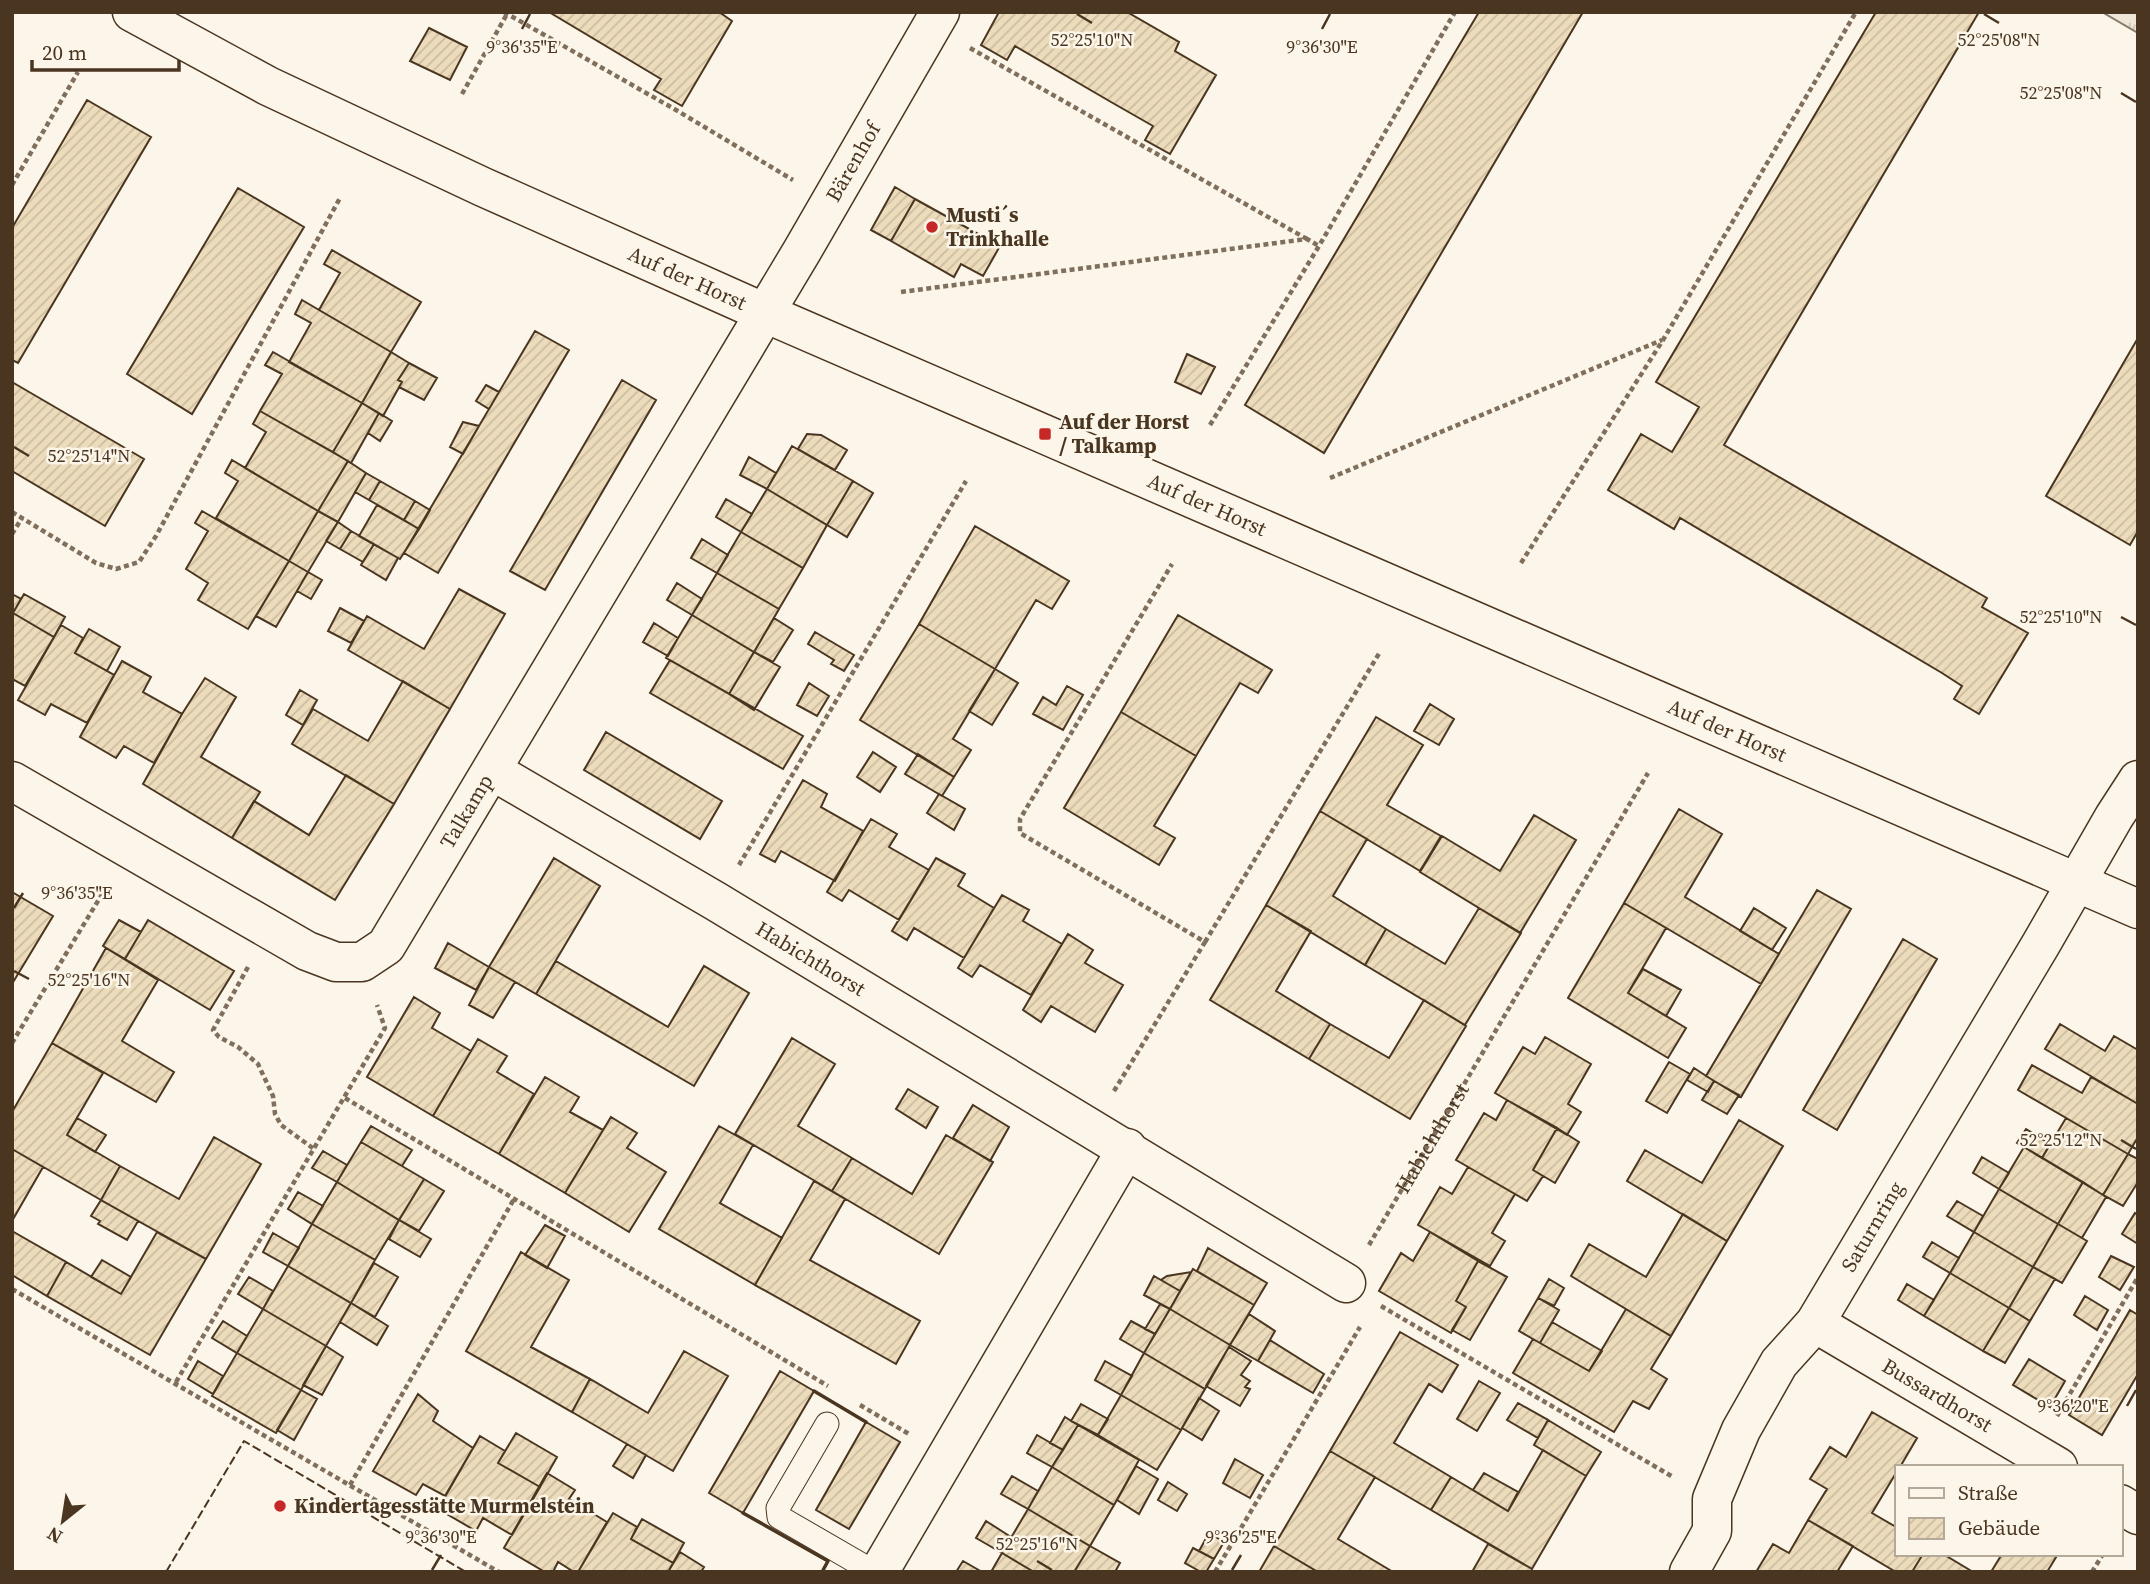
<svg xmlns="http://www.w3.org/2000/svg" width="2150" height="1584" font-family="'Source Serif 4',serif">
  <defs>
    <pattern id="grass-tufts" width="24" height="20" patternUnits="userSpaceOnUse" patternTransform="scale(1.75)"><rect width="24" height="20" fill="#ede6d9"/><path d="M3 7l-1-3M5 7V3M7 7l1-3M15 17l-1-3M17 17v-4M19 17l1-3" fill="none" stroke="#cdc6ba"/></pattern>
    <pattern id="building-hatch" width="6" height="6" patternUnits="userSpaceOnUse" patternTransform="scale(1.75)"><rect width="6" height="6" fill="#ecdcbc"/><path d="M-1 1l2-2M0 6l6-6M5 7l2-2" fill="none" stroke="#ccbda1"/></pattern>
  </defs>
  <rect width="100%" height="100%" fill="#fbf6e9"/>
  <path fill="url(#grass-tufts)" stroke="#887966" stroke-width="2" d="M2102,12H2138V33Z"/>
  <path fill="url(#building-hatch)" stroke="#4a3520" stroke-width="2" d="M549,12H719L732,21L682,106L654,90L661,79Z
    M999,12H1127L1179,42L1175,51L1216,75L1170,154L1145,140L1153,126L1111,102L1015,46L1007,60L981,45Z
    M1479,12H1583L1324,453L1245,405Z
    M1876,12H1979L1724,445L1987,598L1982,607L2028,633L1979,714L1954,699L1962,686L1942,673L1680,518L1674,529L1608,490L1641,434L1672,452L1699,407L1656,382Z
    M429,28L467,47L450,80L410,61Z
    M87,100L151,137L18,363L12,360V228Z
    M895,187L915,199L891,241L871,230Z
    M238,188L304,227L192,414L127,374Z
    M915,199L1000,246L983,276L961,264L954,277L891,241Z
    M332,250L421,302L391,352L319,310L340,273L324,264Z
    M302,300L391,352L362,403L289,362L311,323L295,314Z
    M535,331L569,350L438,573L404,553Z
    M2138,338V531L2130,545L2046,496Z
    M273,352L362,403L333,452L260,411L282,374L265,365Z
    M391,352L409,363L398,380L402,382L383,416L362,403Z
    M1187,354L1215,367L1201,394L1175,382Z
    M409,363L437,378L424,400L399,387L402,382L398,380Z
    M622,380L656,400L545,590L510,571Z
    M12,382L144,459L105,526L12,471Z
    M486,385L499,392L489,409L476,401Z
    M362,403L379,413L351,463L333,452Z
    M260,411L348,461L318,511L245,468L266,432L253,424Z
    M379,413L392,421L380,441L368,433Z
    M463,422L479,426L463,454L450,447Z
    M807,434L821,435L847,450L835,470L798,449Z
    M792,446L853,481L827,525L767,489Z
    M749,457L776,473L767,489L740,475Z
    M232,460L318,511L289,561L216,518L238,481L225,473Z
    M348,461L366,473L338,522L318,511Z
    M366,473L380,481L369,500L355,492Z
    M380,481L415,501L404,520L369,500Z
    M853,481L873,493L847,537L827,525Z
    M767,489L827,525L803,568L741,532Z
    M726,499L752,514L741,532L716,517Z
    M415,501L430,510L419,529L404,520Z
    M377,505L419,529L400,559L359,536Z
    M202,511L289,561L248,629L198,600L208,583L186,569L208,531L195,523Z
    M318,511L338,522L308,572L289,561Z
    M338,522L351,531L340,549L326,541Z
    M975,526L1069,581L1052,609L1036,600L995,669L919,624Z
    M351,531L374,544L363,562L340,549Z
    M741,532L803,568L779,609L717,573Z
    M702,539L728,555L717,573L691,558Z
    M374,544L398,558L386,580L361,565Z
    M289,561L308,572L276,627L256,616Z
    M308,572L322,580L311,599L297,591Z
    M717,573L779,609L754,652L692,615Z
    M677,583L702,599L692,615L667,600Z
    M459,589L505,614L450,709L348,650L367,616L424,649Z
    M12,594L21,599L13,613L54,637L25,686L12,679Z
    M24,594L65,617L54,637L13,613Z
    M340,608L364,621L351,643L328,631Z
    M692,615L754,652L729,694L666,658Z
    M1178,615L1272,670L1258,693L1240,683L1196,756L1121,712Z
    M774,618L793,630L773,662L754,652Z
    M654,623L678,638L668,656L643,642Z
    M919,624L995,669L953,739L971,750L954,777L860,720Z
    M61,625L83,638L75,653L114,675L87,723L51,704L45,715L18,700Z
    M89,629L120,647L107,671L75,653Z
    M815,632L854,655L844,671L831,664L834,660L808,644Z
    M754,652L780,667L754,710L729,694Z
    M670,660L803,736L783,769L650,693Z
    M122,661L151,677L143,692L182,714L154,763L124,746L116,758L80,737Z
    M995,669L1018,683L992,725L969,711Z
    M205,678L236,697L201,757L260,792L232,838L143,784L182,714Z
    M403,681L450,709L394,804L292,744L313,709L368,741Z
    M809,683L829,696L817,716L797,705Z
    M1067,686L1083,695L1063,730L1033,714L1043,697L1056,705Z
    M300,690L317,700L303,725L286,715Z
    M1430,704L1454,719L1439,745L1414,731Z
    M1121,712L1196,756L1154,826L1175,838L1159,865L1064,808Z
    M1376,717L1423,745L1387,805L1441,836L1420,871L1320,811Z
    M606,732L722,801L700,839L584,770Z
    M873,752L896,767L880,792L857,777Z
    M918,754L954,777L942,796L905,774Z
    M346,775L394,804L335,900L232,838L254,801L309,835Z
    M803,780L827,794L821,807L863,831L835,881L781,851L775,862L760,854Z
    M939,794L965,809L954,830L927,813Z
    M1679,809L1722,834L1685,897L1779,954L1761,984L1624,903Z
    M1320,811L1367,839L1333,896L1386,929L1365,965L1266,905Z
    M1534,815L1576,840L1520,933L1420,872L1442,836L1500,871Z
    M871,819L897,834L889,847L929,870L899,920L849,890L842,901L827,892Z
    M554,858L600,886L536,994L489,967Z
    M936,858L965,874L958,886L994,908L964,958L914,928L907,940L892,931Z
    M1817,890L1851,909L1741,1097L1706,1076Z
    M12,892L53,916L12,984Z
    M1002,895L1029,910L1023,921L1062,944L1031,995L980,965L972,977L958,968Z
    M1624,903L1666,928L1628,993L1686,1028L1668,1058L1568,998Z
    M1266,905L1311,931L1276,991L1330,1024L1309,1059L1210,1000Z
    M1479,908L1521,933L1465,1025L1365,965L1386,929L1445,964Z
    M1754,908L1786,928L1772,950L1740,931Z
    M119,920L141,932L125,959L103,946Z
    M148,920L234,971L210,1010L125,959Z
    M1068,934L1093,950L1085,963L1123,985L1095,1032L1051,1006L1041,1022L1023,1010Z
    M1903,939L1937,959L1837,1130L1803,1110Z
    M448,943L489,967L476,990L435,968Z
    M106,948L158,980L122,1041L174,1072L156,1102L52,1043Z
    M556,961L668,1027L704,966L749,993L694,1086L536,994Z
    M489,967L515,982L493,1018L469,1005Z
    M1643,969L1681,990L1666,1016L1628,993Z
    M414,997L440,1013L432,1028L471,1051L433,1116L367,1077Z
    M1424,1000L1466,1026L1410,1119L1309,1059L1330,1024L1389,1058Z
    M2060,1024L2105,1051L2114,1036L2138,1050V1104L2045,1049Z
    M1545,1037L1591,1064L1568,1104L1581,1112L1567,1135L1495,1093L1523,1047L1535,1054Z
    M792,1038L835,1064L798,1126L852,1158L832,1191L735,1134Z
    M478,1039L507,1056L497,1072L534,1094L499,1154L433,1116Z
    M52,1043L103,1073L67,1135L120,1166L101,1200L12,1149V1112Z
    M1669,1062L1690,1074L1667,1113L1646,1101Z
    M2032,1065L2082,1093L2091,1077L2138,1104V1137L2128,1154L2018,1090Z
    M1694,1068L1714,1081L1708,1092L1687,1080Z
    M545,1077L579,1097L570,1112L603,1130L565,1193L499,1154Z
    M1714,1081L1739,1095L1727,1114L1702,1100Z
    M908,1089L938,1107L926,1128L896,1109Z
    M1507,1100L1557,1128L1533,1170L1543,1176L1527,1201L1456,1160L1484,1113L1496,1120Z
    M973,1105L1009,1127L990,1161L953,1138Z
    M611,1117L637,1133L627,1148L666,1172L629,1232L565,1193Z
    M77,1118L106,1135L95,1152L67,1135Z
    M2066,1118L2128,1154L2103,1195L2042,1158Z
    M1739,1120L1783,1146L1727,1241L1627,1181L1645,1150L1702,1183Z
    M371,1126L412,1150L402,1166L361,1142Z
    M719,1126L753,1145L720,1203L782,1238L755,1285L659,1229Z
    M1557,1128L1579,1142L1555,1183L1533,1170Z
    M2026,1129L2050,1144L2042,1158L2017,1143Z
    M946,1135L993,1162L939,1254L832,1191L852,1158L912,1194Z
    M214,1137L261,1164L206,1259L101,1200L120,1166L179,1199Z
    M361,1142L424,1179L399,1220L337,1182Z
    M2024,1147L2083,1182L2058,1224L1999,1189Z
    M12,1149L43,1167L12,1221Z
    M323,1151L347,1165L337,1182L312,1168Z
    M2128,1154L2138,1159V1182L2123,1206L2103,1195Z
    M1982,1157L2009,1173L1999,1189L1973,1173Z
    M1468,1167L1515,1194L1492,1233L1505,1241L1490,1266L1418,1225L1440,1187L1452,1194Z
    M424,1179L444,1191L419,1231L399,1220Z
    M814,1181L845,1199L810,1260L920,1321L896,1364L755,1285Z
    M337,1182L399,1220L375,1260L312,1224Z
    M2083,1182L2106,1197L2082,1238L2058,1224Z
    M1999,1189L2058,1224L2033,1267L1974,1232Z
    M298,1192L323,1206L312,1224L288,1209Z
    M101,1200L138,1221L127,1240L98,1224L100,1221L91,1216Z
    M1957,1201L1983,1216L1974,1232L1947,1216Z
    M2135,1213L2138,1215V1244L2122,1234Z
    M1683,1214L1727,1241L1671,1336L1571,1276L1589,1244L1646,1277Z
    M399,1220L431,1239L420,1257L389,1239Z
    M312,1224L375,1260L351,1303L288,1266Z
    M2058,1224L2087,1241L2062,1283L2033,1267Z
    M545,1225L565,1236L547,1268L525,1255Z
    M12,1231L66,1262L47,1296L12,1275Z
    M157,1232L206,1259L150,1355L47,1296L66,1262L121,1294Z
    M1430,1232L1478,1261L1456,1301L1466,1307L1451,1333L1379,1291L1401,1253L1413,1261Z
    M1974,1232L2033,1267L2009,1308L1950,1273Z
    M273,1233L299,1248L288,1266L263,1252Z
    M1932,1242L1959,1258L1950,1273L1923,1257Z
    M1208,1248L1267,1283L1254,1305L1197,1271Z
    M521,1252L569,1280L531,1347L590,1379L572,1412L466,1351Z
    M2111,1256L2134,1267L2120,1290L2099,1277Z
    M102,1260L131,1277L121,1294L91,1277Z
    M1478,1261L1507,1277L1470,1340L1452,1330L1466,1307L1456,1301Z
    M374,1263L398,1277L375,1317L351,1303Z
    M288,1266L351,1303L326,1346L263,1309Z
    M2033,1267L2055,1279L2030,1321L2009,1308Z
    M1193,1269L1254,1305L1230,1345L1170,1309Z
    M1191,1272L1180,1291L1161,1280L1167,1276Z
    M1950,1273L2009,1308L1983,1351L1924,1316Z
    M1154,1276L1180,1291L1170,1309L1144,1295Z
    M249,1277L273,1291L263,1309L238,1294Z
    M1549,1279L1564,1288L1554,1306L1538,1298Z
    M1907,1284L1934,1300L1924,1316L1898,1300Z
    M2085,1296L2108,1310L2097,1330L2074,1315Z
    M1538,1298L1559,1310L1540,1343L1519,1331Z
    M351,1303L388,1326L377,1345L340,1322Z
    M1160,1304L1170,1309L1155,1334L1145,1329Z
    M2009,1308L2030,1321L2005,1363L1983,1351Z
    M263,1309L326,1346L301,1390L237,1353Z
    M1170,1309L1230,1345L1205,1389L1144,1353Z
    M1626,1309L1671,1336L1651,1369L1667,1379L1649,1409L1633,1401L1614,1432L1513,1373L1533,1339L1589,1371Z
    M2130,1310L2138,1315V1374L2102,1435L2069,1415Z
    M1249,1314L1275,1331L1258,1361L1230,1345Z
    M223,1321L247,1336L237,1353L212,1338Z
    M1131,1321L1155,1334L1144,1353L1120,1339Z
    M1552,1322L1602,1351L1589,1371L1540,1343Z
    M1400,1332L1458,1365L1442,1392L1429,1384L1394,1443L1451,1477L1431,1510L1330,1451Z
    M1270,1340L1324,1374L1313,1393L1258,1361Z
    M326,1346L343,1357L322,1395L303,1385Z
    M1229,1347L1251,1361L1241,1375L1250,1381L1245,1387L1250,1389L1240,1406L1206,1386Z
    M684,1351L728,1376L673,1471L572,1412L590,1379L648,1413Z
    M237,1353L301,1390L276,1433L212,1396Z
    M1144,1353L1205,1389L1181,1430L1121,1395Z
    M2029,1359L2065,1381L2050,1407L2013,1385Z
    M198,1361L223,1376L213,1394L188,1379Z
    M1105,1361L1132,1376L1121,1395L1095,1380Z
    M780,1371L814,1391L743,1513L709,1493Z
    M1479,1381L1500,1393L1477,1431L1457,1419Z
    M301,1390L317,1399L294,1440L277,1430Z
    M418,1394L438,1411L433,1421L473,1448L445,1496L423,1484L416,1495L373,1471Z
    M1121,1395L1181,1430L1157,1470L1098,1435Z
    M1199,1398L1219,1411L1202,1440L1182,1428Z
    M1518,1403L1548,1420L1538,1438L1507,1420Z
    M1081,1404L1108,1419L1098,1435L1071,1421Z
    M1872,1412L1917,1438L1900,1467H1896V1473L1872,1513L1896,1527V1554H1923L1912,1572H1896L1808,1520L1827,1489L1810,1479L1830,1447L1846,1457Z
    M1065,1417L1078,1425L1063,1450L1050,1443Z
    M1548,1420L1601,1452L1586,1476L1534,1445Z
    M866,1422L900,1442L849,1529L816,1510Z
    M1078,1425L1139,1460L1114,1505L1052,1467Z
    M516,1433L557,1457L540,1487L498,1463Z
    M1037,1435L1063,1450L1052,1467L1027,1453Z
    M480,1436L505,1451L498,1463L540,1487L512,1535L483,1518L476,1531L438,1509Z
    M627,1444L646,1455L633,1478L613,1466Z
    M1543,1450L1586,1476L1532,1569L1431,1510L1451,1477L1508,1511Z
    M1330,1451L1375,1477L1338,1539L1393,1572H1318L1274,1546Z
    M1235,1459L1263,1475L1250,1498L1223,1483Z
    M1136,1466L1158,1479L1139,1514L1117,1500Z
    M1052,1467L1114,1505L1090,1546L1028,1509Z
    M547,1473L575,1490L569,1499L607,1522L578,1572H574L558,1562L553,1572H545L504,1548Z
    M1484,1473L1518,1492L1508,1511L1473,1490Z
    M1012,1476L1038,1491L1028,1509L1001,1494Z
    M1168,1482L1187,1494L1177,1511L1158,1500Z
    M1028,1509L1090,1546L1074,1572H1034L1002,1553Z
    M613,1513L637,1527L631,1539L673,1563L668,1572H578Z
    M642,1519L684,1543L673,1563L631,1539Z
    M1808,1520L1853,1546L1837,1572H1756L1773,1544L1789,1553Z
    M986,1521L1011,1537L1002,1553L976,1538Z
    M1209,1533L1224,1542L1214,1559L1199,1551Z
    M1488,1544L1532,1569L1531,1572H1472Z
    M1090,1546L1120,1563L1115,1572H1074Z
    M1274,1546L1318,1572H1259Z
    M1193,1548L1214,1559L1206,1572H1201L1185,1563Z
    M680,1552L704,1567L701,1572H668Z
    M1002,1553L1034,1572H991Z
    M1923,1554H1943L1973,1572H1912Z
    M2002,1554H2058L2047,1572H1991Z
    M963,1561L982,1572H956Z"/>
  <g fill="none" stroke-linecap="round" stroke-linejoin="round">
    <defs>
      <path id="service" d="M827,1424L778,1508L779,1517L874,1572"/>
      <g id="minor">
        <path id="s2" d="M493,771L717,902L1346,1283"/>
        <path id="s3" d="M12,781L307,951L336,962H362L386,946L802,251L940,12"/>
        <path id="s4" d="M1815,1323L2058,1467"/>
        <path d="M2120,1504L2138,1515"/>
        <path d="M879,1572L1127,1148"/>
        <path id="s5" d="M1689,1572L1712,1531V1499L1741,1430L1779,1363L1815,1323L2041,944L2114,817L2138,780"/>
      </g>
      <g id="tertiary">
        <path id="s6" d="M132,12L268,86L483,187L765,313L2138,909"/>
      </g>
    </defs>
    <use href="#service" stroke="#4a3520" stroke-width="25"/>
    <use href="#minor" stroke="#4a3520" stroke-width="41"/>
    <use href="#tertiary" stroke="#4a3520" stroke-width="41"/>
    <g stroke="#7f6f5c" stroke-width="4.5" stroke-dasharray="5 3.5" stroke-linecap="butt">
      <path d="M504,12L676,110L793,180"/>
      <path d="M970,48L1307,239"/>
      <path d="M462,94L507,14"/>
      <path d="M12,185L78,72"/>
      <path d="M901,292L1307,239L1319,246"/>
      <path d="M1210,425L1319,246L1455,12"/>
      <path d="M1330,478L1662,340"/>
      <path d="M12,512L96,563L116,569L139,562L156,536L340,198"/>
      <path d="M12,534L22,518"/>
      <path d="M1521,563L1663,340L1856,12"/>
      <path d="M739,865L966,481"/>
      <path d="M1205,942L1380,652"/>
      <path d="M248,967L213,1030L219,1037L238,1047L258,1064L273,1096L275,1114L281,1125L314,1149"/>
      <path d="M12,1043L107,886"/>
      <path d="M1114,1091L1205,942L1020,833V819L1172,564"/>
      <path d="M345,1098L828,1386"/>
      <path id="s1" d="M1369,1245L1648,773"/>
      <path d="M12,1289L499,1572"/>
      <path d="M1381,1306L1673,1477"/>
      <path d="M176,1382L385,1028L377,1005"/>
      <path d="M860,1405L909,1434"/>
      <path d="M2057,1416L2138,1277"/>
      <path d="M350,1485L514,1199"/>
      <path d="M1215,1572L1360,1327"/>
      <path d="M2092,1572L2103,1554"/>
    </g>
    <use href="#service" stroke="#fbf6e9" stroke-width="23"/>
    <use href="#minor" stroke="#fbf6e9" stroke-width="38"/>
    <use href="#tertiary" stroke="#fbf6e9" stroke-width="38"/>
    <path stroke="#4a3520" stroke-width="2" stroke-dasharray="9 3.5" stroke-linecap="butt" d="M166,1572L244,1441L466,1572"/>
    <path stroke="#4a3520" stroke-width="3.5" d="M814,1391L866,1422
      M743,1513L828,1561L822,1572"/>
  </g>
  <path fill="none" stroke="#4a3520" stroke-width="2.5" d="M1077,14L1092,23M1984,14L1999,23M522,29L530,14M1322,29L1330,14M2121,93L2136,102M14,447L29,456M2121,617L2136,625M14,908L23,893M14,971L29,979M2121,1140L2136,1149M2127,1406L2136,1390M1037,1561L1052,1570M432,1570L441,1555M1232,1570L1241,1555"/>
  <g fill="#c62828" stroke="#fbf6e9" stroke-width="2.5">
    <circle cx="932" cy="227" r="7"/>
    <rect x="1038" y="427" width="14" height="14" rx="3.5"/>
    <circle cx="280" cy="1506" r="7"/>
  </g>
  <g text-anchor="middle" stroke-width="5" stroke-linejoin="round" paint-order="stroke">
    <g font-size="21" fill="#4a3520" stroke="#fbf6e9">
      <text dy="7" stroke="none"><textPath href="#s3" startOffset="1339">Bärenhof</textPath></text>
      <text dy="7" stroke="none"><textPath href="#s6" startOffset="616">Auf der Horst</textPath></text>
      <text dy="7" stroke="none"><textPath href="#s6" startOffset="1183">Auf der Horst</textPath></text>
      <text dy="7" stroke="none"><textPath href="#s6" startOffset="1750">Auf der Horst</textPath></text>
      <text dy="7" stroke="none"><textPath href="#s3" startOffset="583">Talkamp</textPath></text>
      <text dy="7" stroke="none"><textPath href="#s2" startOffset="369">Habichthorst</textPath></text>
      <text dy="7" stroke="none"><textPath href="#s1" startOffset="124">Habichthorst</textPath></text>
      <text dy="7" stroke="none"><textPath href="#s5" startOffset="397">Saturnring</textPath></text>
      <text dy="7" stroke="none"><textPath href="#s4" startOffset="142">Bussardhorst</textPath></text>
    </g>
    <g font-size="21" font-weight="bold" fill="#4a3520" stroke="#fbf6e9" text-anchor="start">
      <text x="946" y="222">Musti´s<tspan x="946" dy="24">Trinkhalle</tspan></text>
      <text x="1059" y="429">Auf der Horst<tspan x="1059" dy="24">/ Talkamp</tspan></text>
      <text x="294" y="1513">Kindertagesstätte Murmelstein</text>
    </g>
  </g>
  <g font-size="18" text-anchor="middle" fill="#4a3520" stroke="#fbf6e9" stroke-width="5" stroke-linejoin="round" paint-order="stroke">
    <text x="1092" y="46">52°25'10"N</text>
    <text x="1999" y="46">52°25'08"N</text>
    <text x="522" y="53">9°36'35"E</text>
    <text x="1322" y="53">9°36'30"E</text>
    <text x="2061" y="99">52°25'08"N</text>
    <text x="89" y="462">52°25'14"N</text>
    <text x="2061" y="623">52°25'10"N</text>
    <text x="77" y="899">9°36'35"E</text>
    <text x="89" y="986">52°25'16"N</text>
    <text x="2061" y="1146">52°25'12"N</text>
    <text x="2073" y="1412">9°36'20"E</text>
    <text x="441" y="1543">9°36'30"E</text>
    <text x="1241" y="1543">9°36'25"E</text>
    <text x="1037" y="1550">52°25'16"N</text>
  </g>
  <rect width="2150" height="1584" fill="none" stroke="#4a3520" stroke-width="28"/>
  <rect x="1895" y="1465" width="228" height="91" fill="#fbf6e9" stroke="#b4a999" stroke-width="2"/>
  <rect x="1909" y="1488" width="35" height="10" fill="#fbf6e9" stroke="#b4a999" stroke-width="2"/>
  <text x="1958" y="1500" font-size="21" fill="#4a3520">Straße</text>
  <rect x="1909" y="1518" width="35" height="21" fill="url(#building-hatch)" stroke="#b4a999" stroke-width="2"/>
  <text x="1958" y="1535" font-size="21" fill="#4a3520">Gebäude</text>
  <g transform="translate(63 1521) rotate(210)" stroke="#fbf6e9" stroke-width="5" paint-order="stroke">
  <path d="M0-5L12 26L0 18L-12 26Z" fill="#4a3520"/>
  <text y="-10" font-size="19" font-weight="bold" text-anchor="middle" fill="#4a3520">N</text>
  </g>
  <path d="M32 60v10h147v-10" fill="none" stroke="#4a3520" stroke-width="3.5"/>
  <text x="42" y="60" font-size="21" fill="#4a3520" stroke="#fbf6e9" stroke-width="5" paint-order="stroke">20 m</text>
</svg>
